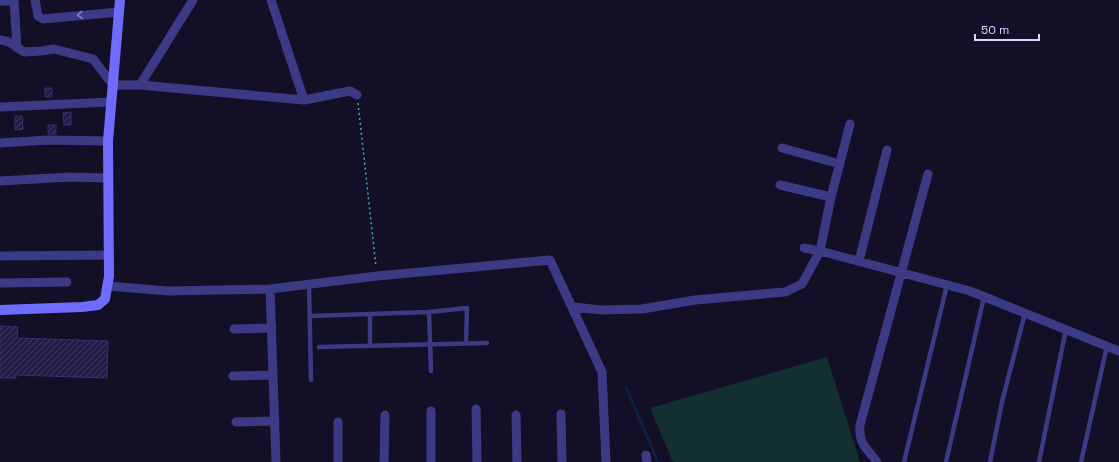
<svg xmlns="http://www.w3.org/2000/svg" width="1119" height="462" font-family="'Space Grotesk',sans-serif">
  <defs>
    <pattern id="building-hatch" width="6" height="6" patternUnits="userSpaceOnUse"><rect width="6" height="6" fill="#241b47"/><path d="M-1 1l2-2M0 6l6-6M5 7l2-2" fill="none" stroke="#433b63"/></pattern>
  </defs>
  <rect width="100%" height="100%" fill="#130f26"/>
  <path fill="#12302f" d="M827,357L860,462H673L650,408Z"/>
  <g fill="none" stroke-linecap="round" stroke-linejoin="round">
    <path stroke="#0c2248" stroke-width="2.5" d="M626,387L658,462"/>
  </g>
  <path fill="url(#building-hatch)" stroke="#3b2d73" d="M45,88H52V97H45Z
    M71,112V125H64L63,113Z
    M15,116H22L23,129L15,130Z
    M48,125H56V134H48Z
    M0,326L18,327L17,338L108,341L107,378L16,375V378H0Z"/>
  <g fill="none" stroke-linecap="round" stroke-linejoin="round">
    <path stroke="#2fb8b0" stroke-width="1.5" stroke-dasharray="2 3" stroke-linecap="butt" d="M358,103L376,267"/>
    <path stroke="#3d3a85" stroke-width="4.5" d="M309,284L311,380
      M429,312L467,308L466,343
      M370,314V345
      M310,316L429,312L431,371
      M319,347L487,343
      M904,462L947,285
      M946,462L984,297
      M990,462L1002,402L1025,313
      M1039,462L1066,329
      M1081,462L1107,346"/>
    <path stroke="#3d3a85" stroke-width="9" d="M14,0L17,48
      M35,0L38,16L43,19L119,12
      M271,0L304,100
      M0,1H14
      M0,40L9,42L24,52L42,51L54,49L93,59L113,85H140L304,100L350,91L357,95
      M140,85L193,0
      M0,107L111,102
      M0,143L48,140L108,141
      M782,148L840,164
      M0,181L70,177L108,178
      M780,185L831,197
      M804,248L820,251L831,197L850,124
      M0,256L109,255
      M859,261L887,150
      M0,283L67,282
      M108,286L168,291L270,289L377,276L550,260L602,372L606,462
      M270,289L276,462
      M573,307L602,310L642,309L695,300L785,292L802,284L820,251L970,291L1119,351
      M234,329L272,328
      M233,376L273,375
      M476,409L477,462
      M561,414L562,462
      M516,415L517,462
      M236,422L275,421
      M338,422V462
      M646,455L647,462
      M384,462L385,415
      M431,462V411
      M877,462C867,448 858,444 860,425L928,174"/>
    <path stroke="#6f6bff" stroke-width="10" d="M0,310L82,307L98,305L105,299L109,276L108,141L120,0"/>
  </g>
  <defs><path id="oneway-chevron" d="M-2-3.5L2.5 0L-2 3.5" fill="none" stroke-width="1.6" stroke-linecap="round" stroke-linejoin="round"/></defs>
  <use stroke="#837fbc" href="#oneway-chevron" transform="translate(80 15) rotate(175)"/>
  <path d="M975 34v6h64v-6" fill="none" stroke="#d9d4ff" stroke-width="2"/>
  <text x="981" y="34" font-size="12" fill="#d9d4ff" stroke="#130f26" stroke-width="3" paint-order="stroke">50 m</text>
</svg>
